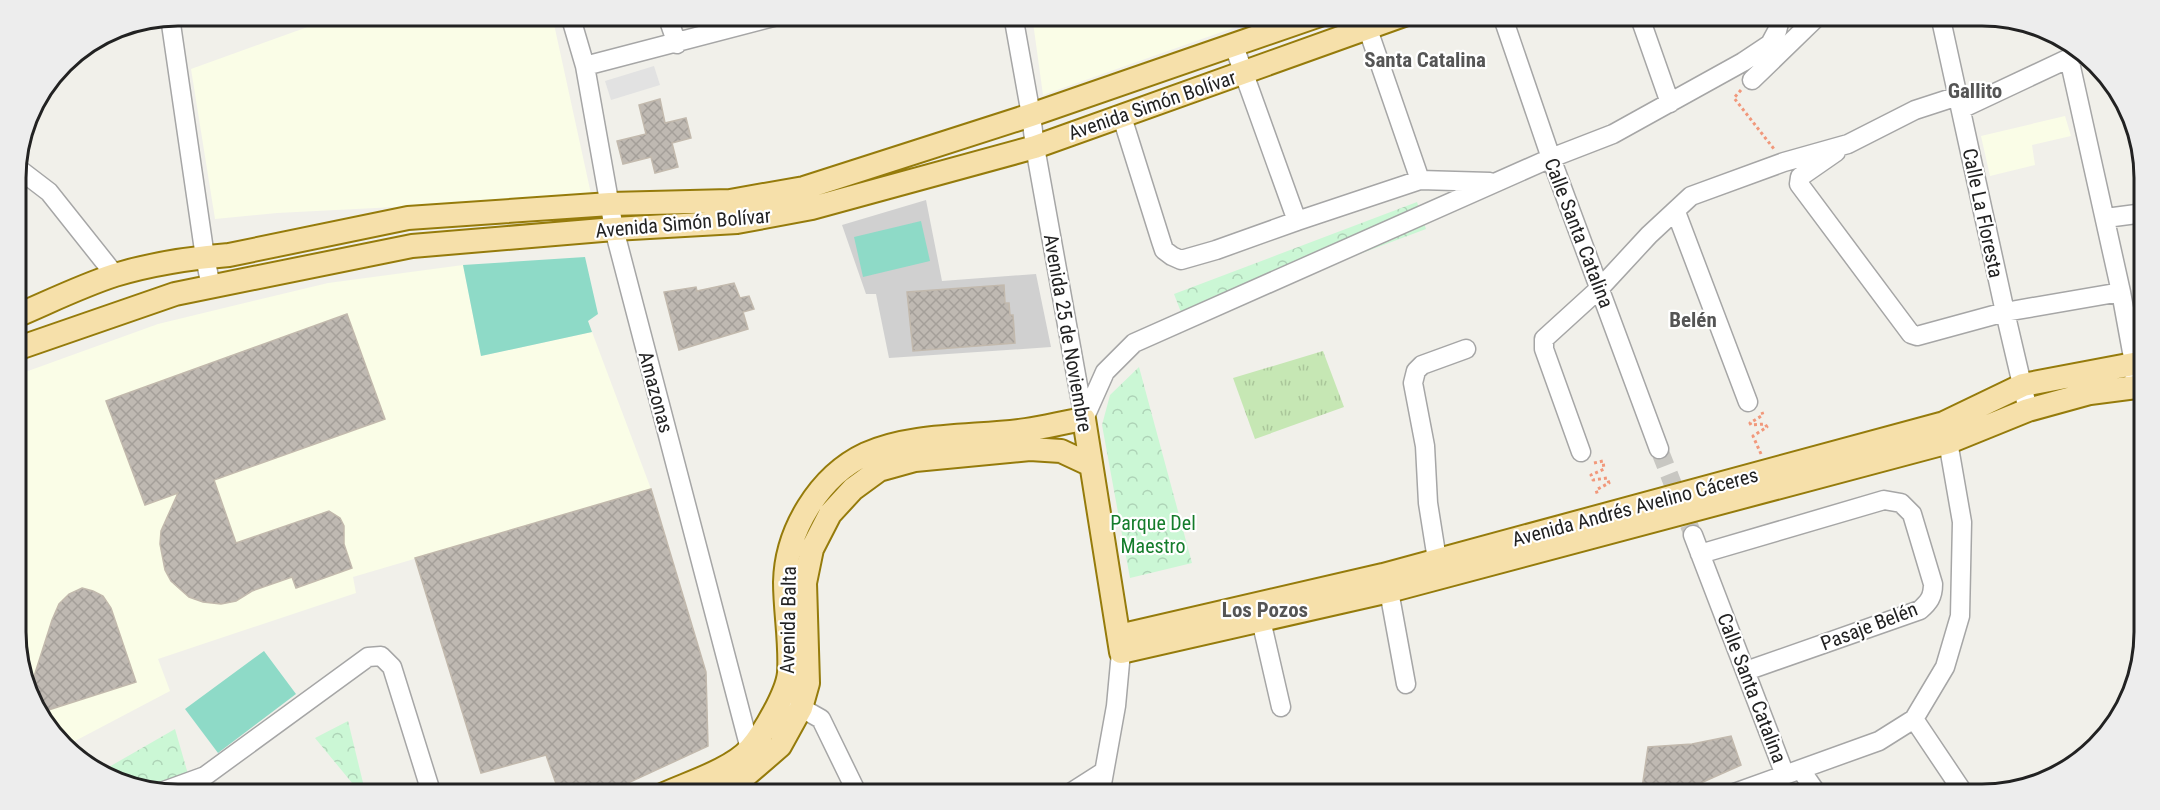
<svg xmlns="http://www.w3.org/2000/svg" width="2160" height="810" font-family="'Roboto Condensed',sans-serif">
  <defs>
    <pattern id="grass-tufts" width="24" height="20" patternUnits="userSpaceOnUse" patternTransform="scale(1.5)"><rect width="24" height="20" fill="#c6e7b4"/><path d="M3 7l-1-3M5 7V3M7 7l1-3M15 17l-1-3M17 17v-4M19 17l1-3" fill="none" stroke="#aac69a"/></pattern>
    <pattern id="park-crowns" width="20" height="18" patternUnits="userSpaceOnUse" patternTransform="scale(1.5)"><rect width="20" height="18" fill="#cbf7d5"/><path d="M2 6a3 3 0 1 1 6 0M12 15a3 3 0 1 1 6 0" fill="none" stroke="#aed3b7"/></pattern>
    <pattern id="building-cross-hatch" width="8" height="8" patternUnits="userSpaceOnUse" patternTransform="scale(1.5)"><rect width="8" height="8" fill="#bfb9b2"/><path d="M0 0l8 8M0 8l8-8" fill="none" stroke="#a49f99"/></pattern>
  </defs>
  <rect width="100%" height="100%" fill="#f1f0ea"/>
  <path fill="#fafde7" d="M341,15H552L591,194L415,206L277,213L215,219L191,69Z
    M1032,15H1270L1043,95Z
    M2065,116L2071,136L2032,145L2035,165L1990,176L1981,136Z
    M463,265L481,356L592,332L651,489L353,577L356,593L158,659L170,691L75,741L63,745L55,739L18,664L17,375L158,324L328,283Z"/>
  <path fill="#d0d0d0" d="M926,200L942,281L1036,274L1051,347L889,358L876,294H866L842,225Z"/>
  <path fill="url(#grass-tufts)" d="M1323,351L1344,407L1255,439L1233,378Z"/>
  <path fill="url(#park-crowns)" d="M1417,202L1426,229L1184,320L1174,294Z
    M1139,367L1192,563L1130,578L1102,425L1110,395Z
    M348,721L366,795H362L315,738Z
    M175,729L190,781L158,792L125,786L102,771Z"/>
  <path fill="#8edac7" d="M921,221L930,261L863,277L854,237Z
    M585,257L598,314L588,321L592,332L481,356L463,265Z
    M264,651L296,694L218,753L185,709Z"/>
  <path fill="#e2e2e2" d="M654,66L660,85L611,100L605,81Z"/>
  <path fill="url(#building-cross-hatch)" stroke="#c2b9ad" stroke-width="1.5" d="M660,99L665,123L686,118L691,138L672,143L678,167L655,173L651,157L623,164L617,141L646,134L639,105Z
    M734,283L740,298L749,296L754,309L743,312L748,329L679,350L664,292L696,287L697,291Z
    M1004,285L1005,303H1009L1010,315H1013L1015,343L913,351L907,292Z
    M347,314L385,419L214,480L236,543L329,511L340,518L344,526V544L352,568L296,588L292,577L252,591L236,601L221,604L203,602L189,597L171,581L165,570L160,544L161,531L178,493L145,505L106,401Z
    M651,489L706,672L708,746L602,795H560L546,755L481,773L415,558Z
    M82,588L93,591L103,596L111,608L136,682L42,712L30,689L52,620L59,604L69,594Z
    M1731,736L1741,765L1674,795H1641L1648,747L1692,744Z"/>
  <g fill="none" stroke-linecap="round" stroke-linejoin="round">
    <path stroke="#c8c7c2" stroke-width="18" stroke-dasharray="18 9" stroke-linecap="butt" d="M1659,449L1693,535"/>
    <defs>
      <path id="minor" d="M179,15L174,17L171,24L205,257L211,287
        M570,15L585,66L614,229L750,749L755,757
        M667,15L677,44
        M1013,15L1031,115L1035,147L1084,419
        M1502,15L1551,158L1659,449
        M1639,15L1670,103
        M1940,15L2005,312L2028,410
        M2069,58L2121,292L2134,363L2135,387
        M585,66L781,15
        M1752,80L1819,15
        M1961,109L2078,54
        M1122,117L1161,241L1164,250L1172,256L1181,260L1216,250L1297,221L1234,46
        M1836,152L1800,177L1799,184L1911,334L1917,336L2005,312L2121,292
        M15,166L49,192L115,275
        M1420,180L1490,182
        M1676,212L1748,402
        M2106,218L2144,213
        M1297,221L1420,180L1363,15
        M1084,419L1105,372L1134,343L1551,158L1613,134L1743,62L1770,44L1777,31L1780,19L1779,15
        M1581,452L1544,349V339L1600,288L1649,235L1691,196L1784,162L1848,144L1915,110L1958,96
        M1693,535L1785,775
        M1700,554L1884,500L1901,503L1912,514L1933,584C1933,597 1929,602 1920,610L1746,671
        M1439,572L1428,503L1425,446L1413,383L1416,371L1422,365L1466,349
        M1389,591L1406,684
        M1261,620L1281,707
        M791,702L821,719L858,795
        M1914,719L1965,795
        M1801,770L1818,795
        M161,792L205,776L368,657L381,656L392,667L432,795
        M1067,795L1103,772
        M1100,795L1116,706L1121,652
        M1729,795L1879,741L1914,719L1945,667L1960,616L1962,522L1946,430"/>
      <path id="major" d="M16,316C49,302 81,286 115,275C151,264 191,258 229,255L408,218L610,204L730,201L804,188L1031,115L1320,15
        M16,349L175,294L412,246L614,229L737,222L812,208L1035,147L1404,15
        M1119,636L1383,575L1944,423L2023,385L2144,362
        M662,795C688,783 731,770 750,749C764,733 787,693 789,673C791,643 785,612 785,582C786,531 819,476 866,454C911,433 977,437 1026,430C1046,427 1065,422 1084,419L1121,652L1389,591L1949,442L2028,410L2090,393L2144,386
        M711,795L737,783L780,746L801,708L808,683L805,583L812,549L830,514L853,489L879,470L915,460L1030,449L1061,451L1091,465"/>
    </defs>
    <use href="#minor" stroke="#a6a6a6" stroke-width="21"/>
    <use href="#major" stroke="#957b0b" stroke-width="26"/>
    <path stroke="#f1987b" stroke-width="3" stroke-dasharray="3 3" stroke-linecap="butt" d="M1741,90L1734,98L1774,149
      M1761,454L1753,436L1767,427L1765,424L1751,425L1750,423L1763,415L1762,412
      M1594,463L1603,461L1604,469L1591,475L1593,480L1607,478L1609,483L1596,490L1598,496"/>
    <use href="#minor" stroke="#fff" stroke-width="18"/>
    <use href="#major" stroke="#f6e0aa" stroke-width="22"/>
  </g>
  <g text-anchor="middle" stroke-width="4.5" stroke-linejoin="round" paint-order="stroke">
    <g font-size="20" fill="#222" stroke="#fff">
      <text transform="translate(1152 105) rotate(-19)" y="7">Avenida Simón Bolívar</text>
      <text transform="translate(1983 213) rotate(78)" y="7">Calle La Floresta</text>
      <text transform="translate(683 223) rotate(-5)" y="7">Avenida Simón Bolívar</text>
      <text transform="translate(1579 233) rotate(69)" y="7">Calle Santa Catalina</text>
      <text transform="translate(1068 333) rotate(80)" y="7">Avenida 25 de Noviembre</text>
      <text transform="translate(656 392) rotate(75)" y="7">Amazonas</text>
      <text transform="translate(1635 507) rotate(-15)" y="7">Avenida Andrés Avelino Cáceres</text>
      <text transform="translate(788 620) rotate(-89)" y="7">Avenida Balta</text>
      <text transform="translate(1869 626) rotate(-21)" y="7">Pasaje Belén</text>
      <text transform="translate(1752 688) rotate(69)" y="7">Calle Santa Catalina</text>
    </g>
    <g font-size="20" fill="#147c2b" stroke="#fff">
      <text x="1153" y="530">Parque Del<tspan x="1153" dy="23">Maestro</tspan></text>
    </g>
    <g font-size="21" font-weight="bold" fill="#555" stroke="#fff">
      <text x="1425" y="67">Santa Catalina</text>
      <text x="1975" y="98">Gallito</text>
      <text x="1693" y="327">Belén</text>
      <text x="1265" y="617">Los Pozos</text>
    </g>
  </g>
  <path d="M0 0H2160V810H0ZM178 26H1982A152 152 0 0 1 2134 178V632A152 152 0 0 1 1982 784H178A152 152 0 0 1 26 632V178A152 152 0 0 1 178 26Z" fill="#ededed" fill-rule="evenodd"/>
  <path fill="none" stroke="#222" stroke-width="3" d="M178 26H1982A152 152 0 0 1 2134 178V632A152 152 0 0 1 1982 784H178A152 152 0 0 1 26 632V178A152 152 0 0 1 178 26Z"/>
</svg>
